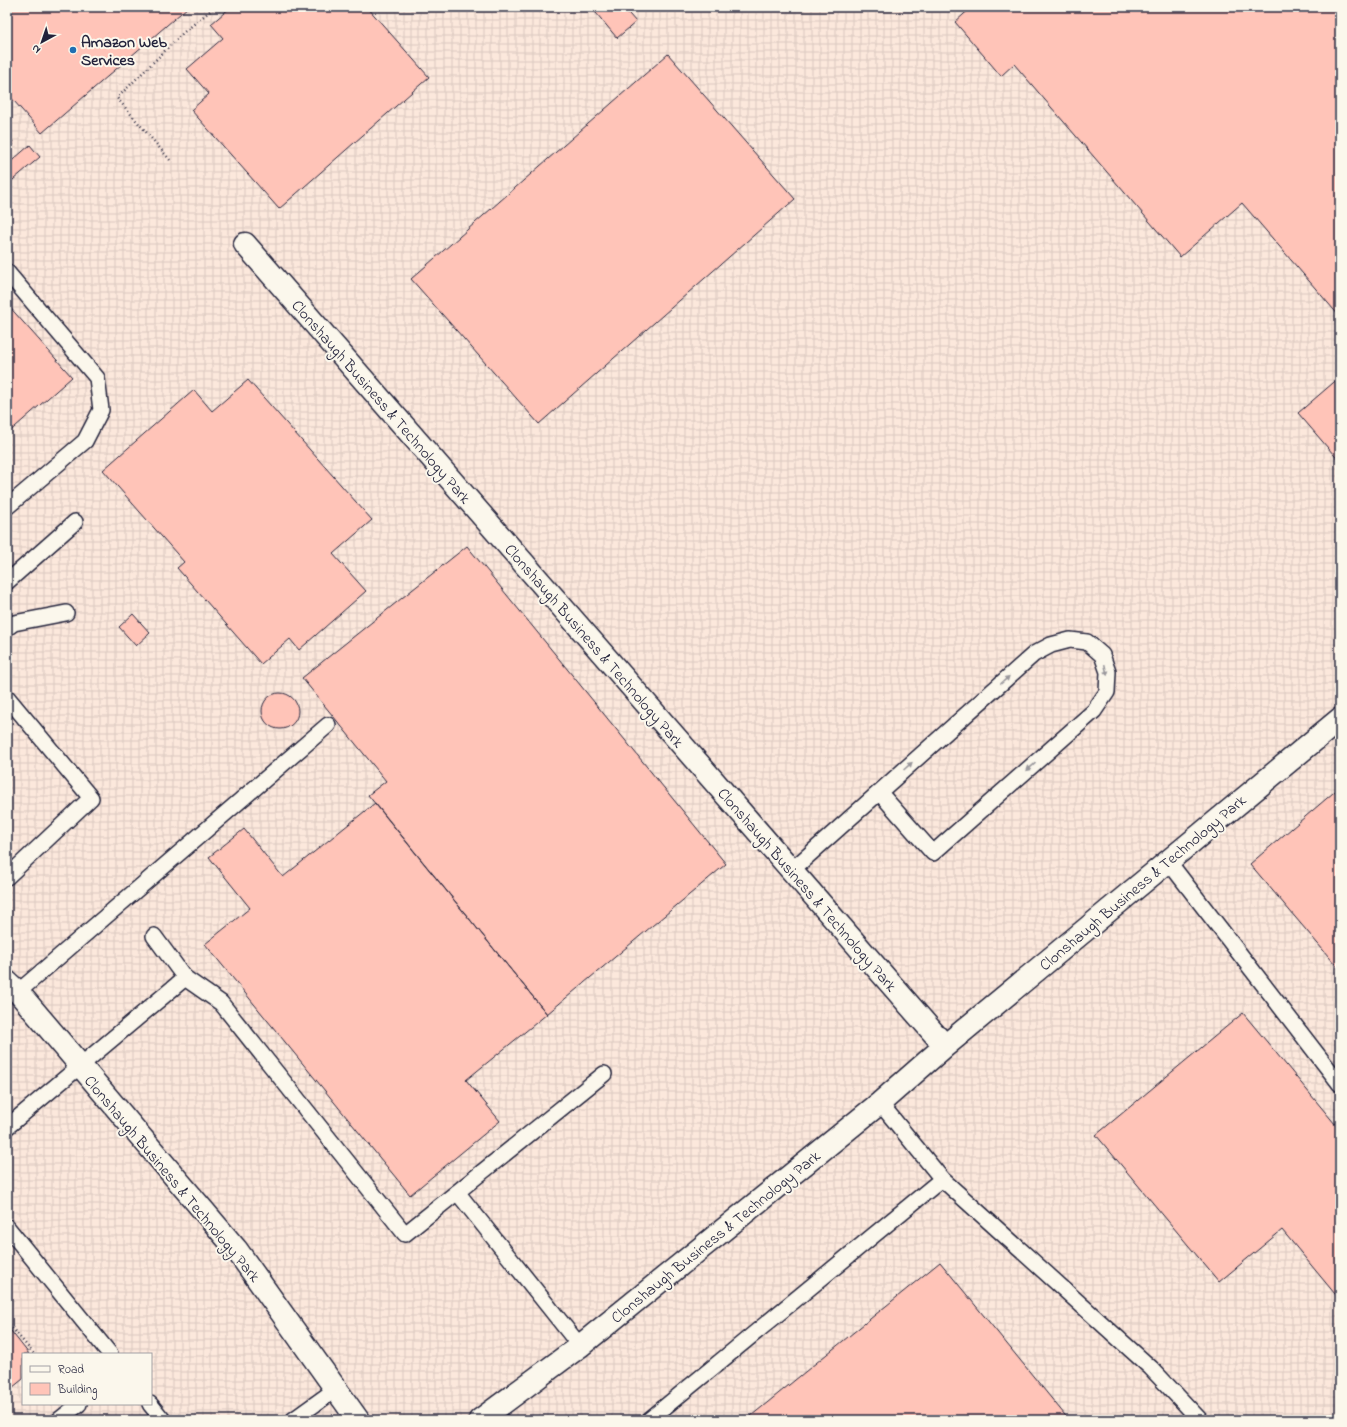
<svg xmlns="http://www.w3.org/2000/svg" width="1347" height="1427" font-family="'Indie Flower',sans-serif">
  <defs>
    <pattern id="industrial-grid" width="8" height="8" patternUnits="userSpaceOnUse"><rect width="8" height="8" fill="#fce8dc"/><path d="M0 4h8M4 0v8" fill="none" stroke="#d8c7be"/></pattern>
  </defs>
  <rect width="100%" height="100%" fill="#fbf7ec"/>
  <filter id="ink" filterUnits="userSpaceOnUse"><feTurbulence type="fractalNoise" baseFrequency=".025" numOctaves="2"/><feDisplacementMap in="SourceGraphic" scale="8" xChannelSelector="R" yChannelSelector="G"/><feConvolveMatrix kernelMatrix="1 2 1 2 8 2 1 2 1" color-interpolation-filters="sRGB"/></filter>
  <g filter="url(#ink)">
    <path fill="url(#industrial-grid)" fill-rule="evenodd" d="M7,7H1340V1420H7ZM23,1354H151V1404H23Z"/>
    <path fill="#ffc4b8" stroke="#22223b" d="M7,7H188L42,133L7,93Z
      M231,7H367L429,77L279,209L191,110L209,94L187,69L223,38L211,24Z
      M591,7H623L636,22L617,38Z
      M972,7H1340V317L1242,203L1180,257L1014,64L1001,76L955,22Z
      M668,54L795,199L539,424L411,279Z
      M7,135L14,143L7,150Z
      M30,145L40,157L7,185V165Z
      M7,304L72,377L7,434Z
      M1340,377V462L1298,413Z
      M248,380L372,520L333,554L366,591L299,650L290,639L261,664L177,568L184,562L103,470L194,390L212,411Z
      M467,546L726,864L547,1014L368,795L386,781L302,678Z
      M133,614L150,633L136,646L119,627Z
      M262 711a18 18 0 1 1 36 0a18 18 0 1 1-36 0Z
      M1340,787V970L1250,864Z
      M375,803L547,1014L466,1080L500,1121L410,1195L205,944L250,908L209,857L244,829L283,877Z
      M1243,1013L1340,1130V1300L1282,1230L1219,1282L1096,1135Z
      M940,1262L1069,1420H746Z
      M7,1326L29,1354H23V1379L7,1392Z"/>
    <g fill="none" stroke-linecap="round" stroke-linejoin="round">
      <defs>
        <path id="service" d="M7,272L97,378L101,410L85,441L7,507
          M7,582L75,522
          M7,628L14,623L66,613
          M7,697L91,798L7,877
          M1168,861L1340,1084
          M792,870L1034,654L1051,645L1070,640L1087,642L1102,655L1108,672L1107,692L1094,711L933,853L879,792
          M154,936L185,978L221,1003L405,1234L604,1074
          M18,992L328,725
          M880,1103L942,1179L1151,1368L1200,1420
          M7,1127L185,978
          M457,1192L580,1346
          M7,1227L110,1354
          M150,1404L163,1420
          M59,1420L79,1404
          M293,1420L336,1389
          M649,1420L942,1179"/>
        <path id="minor" d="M245,244L945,1046
          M7,982L18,992L236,1249L358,1420
          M480,1420L580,1346L880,1103L945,1046L1340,719"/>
      </defs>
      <use href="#service" stroke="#22223b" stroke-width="18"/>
      <use href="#minor" stroke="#22223b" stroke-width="25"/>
      <path stroke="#22223b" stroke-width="2.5" stroke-dasharray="1 3" stroke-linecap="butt" d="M170,160L117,98L184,32L215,7
        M7,1322L34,1354"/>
      <use href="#service" stroke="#fbf7ec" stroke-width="15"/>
      <use href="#minor" stroke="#fbf7ec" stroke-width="22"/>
    </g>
    <defs><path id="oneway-solid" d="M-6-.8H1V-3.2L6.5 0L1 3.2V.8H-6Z"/></defs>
    <g fill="#99979c">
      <use href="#oneway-solid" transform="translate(1106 670) rotate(77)"/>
      <use href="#oneway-solid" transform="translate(1005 680) rotate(-42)"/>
      <use href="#oneway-solid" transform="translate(908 766) rotate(-42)"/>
      <use href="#oneway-solid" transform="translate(1031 767) rotate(139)"/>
    </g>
  </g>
  <circle fill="#1f6fb2" stroke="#fbf7ec" stroke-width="1.5" cx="73" cy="50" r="4"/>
  <g text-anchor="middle" stroke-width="4" stroke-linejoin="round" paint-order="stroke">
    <g font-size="16" font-weight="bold" fill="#22223b" stroke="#fbf7ec" text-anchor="start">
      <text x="81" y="47">Amazon Web<tspan x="81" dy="18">Services</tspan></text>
    </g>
    <g font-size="16" fill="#22223b" stroke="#fbf7ec">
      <text transform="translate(382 401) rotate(49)" y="6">Clonshaugh Business &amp; Technology Park</text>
      <text transform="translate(595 645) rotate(49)" y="6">Clonshaugh Business &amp; Technology Park</text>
      <text transform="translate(1142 882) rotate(-40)" y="6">Clonshaugh Business &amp; Technology Park</text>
      <text transform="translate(808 889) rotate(49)" y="6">Clonshaugh Business &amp; Technology Park</text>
      <text transform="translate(173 1178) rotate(50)" y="6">Clonshaugh Business &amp; Technology Park</text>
      <text transform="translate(715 1236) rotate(-39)" y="6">Clonshaugh Business &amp; Technology Park</text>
    </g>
  </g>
  <rect width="1347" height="1427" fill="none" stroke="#fbf7ec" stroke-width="24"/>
  <rect x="12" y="12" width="1323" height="1403" fill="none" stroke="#22223b" stroke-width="1.5" filter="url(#ink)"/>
  <rect x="22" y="1353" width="130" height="52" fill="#fbf7ec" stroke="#a4a2a5"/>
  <rect x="30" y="1366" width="20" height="6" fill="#fbf7ec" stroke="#a4a2a5"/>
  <text x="58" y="1373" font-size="12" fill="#22223b">Road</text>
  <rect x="30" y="1383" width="20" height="12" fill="#ffc4b8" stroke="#a4a2a5"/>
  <text x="58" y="1393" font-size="12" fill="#22223b">Building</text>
  <g transform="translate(42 42) rotate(220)" stroke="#fbf7ec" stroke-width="3" paint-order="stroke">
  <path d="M0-3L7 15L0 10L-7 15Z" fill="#22223b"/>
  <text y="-6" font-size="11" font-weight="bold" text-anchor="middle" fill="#22223b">N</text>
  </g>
</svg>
